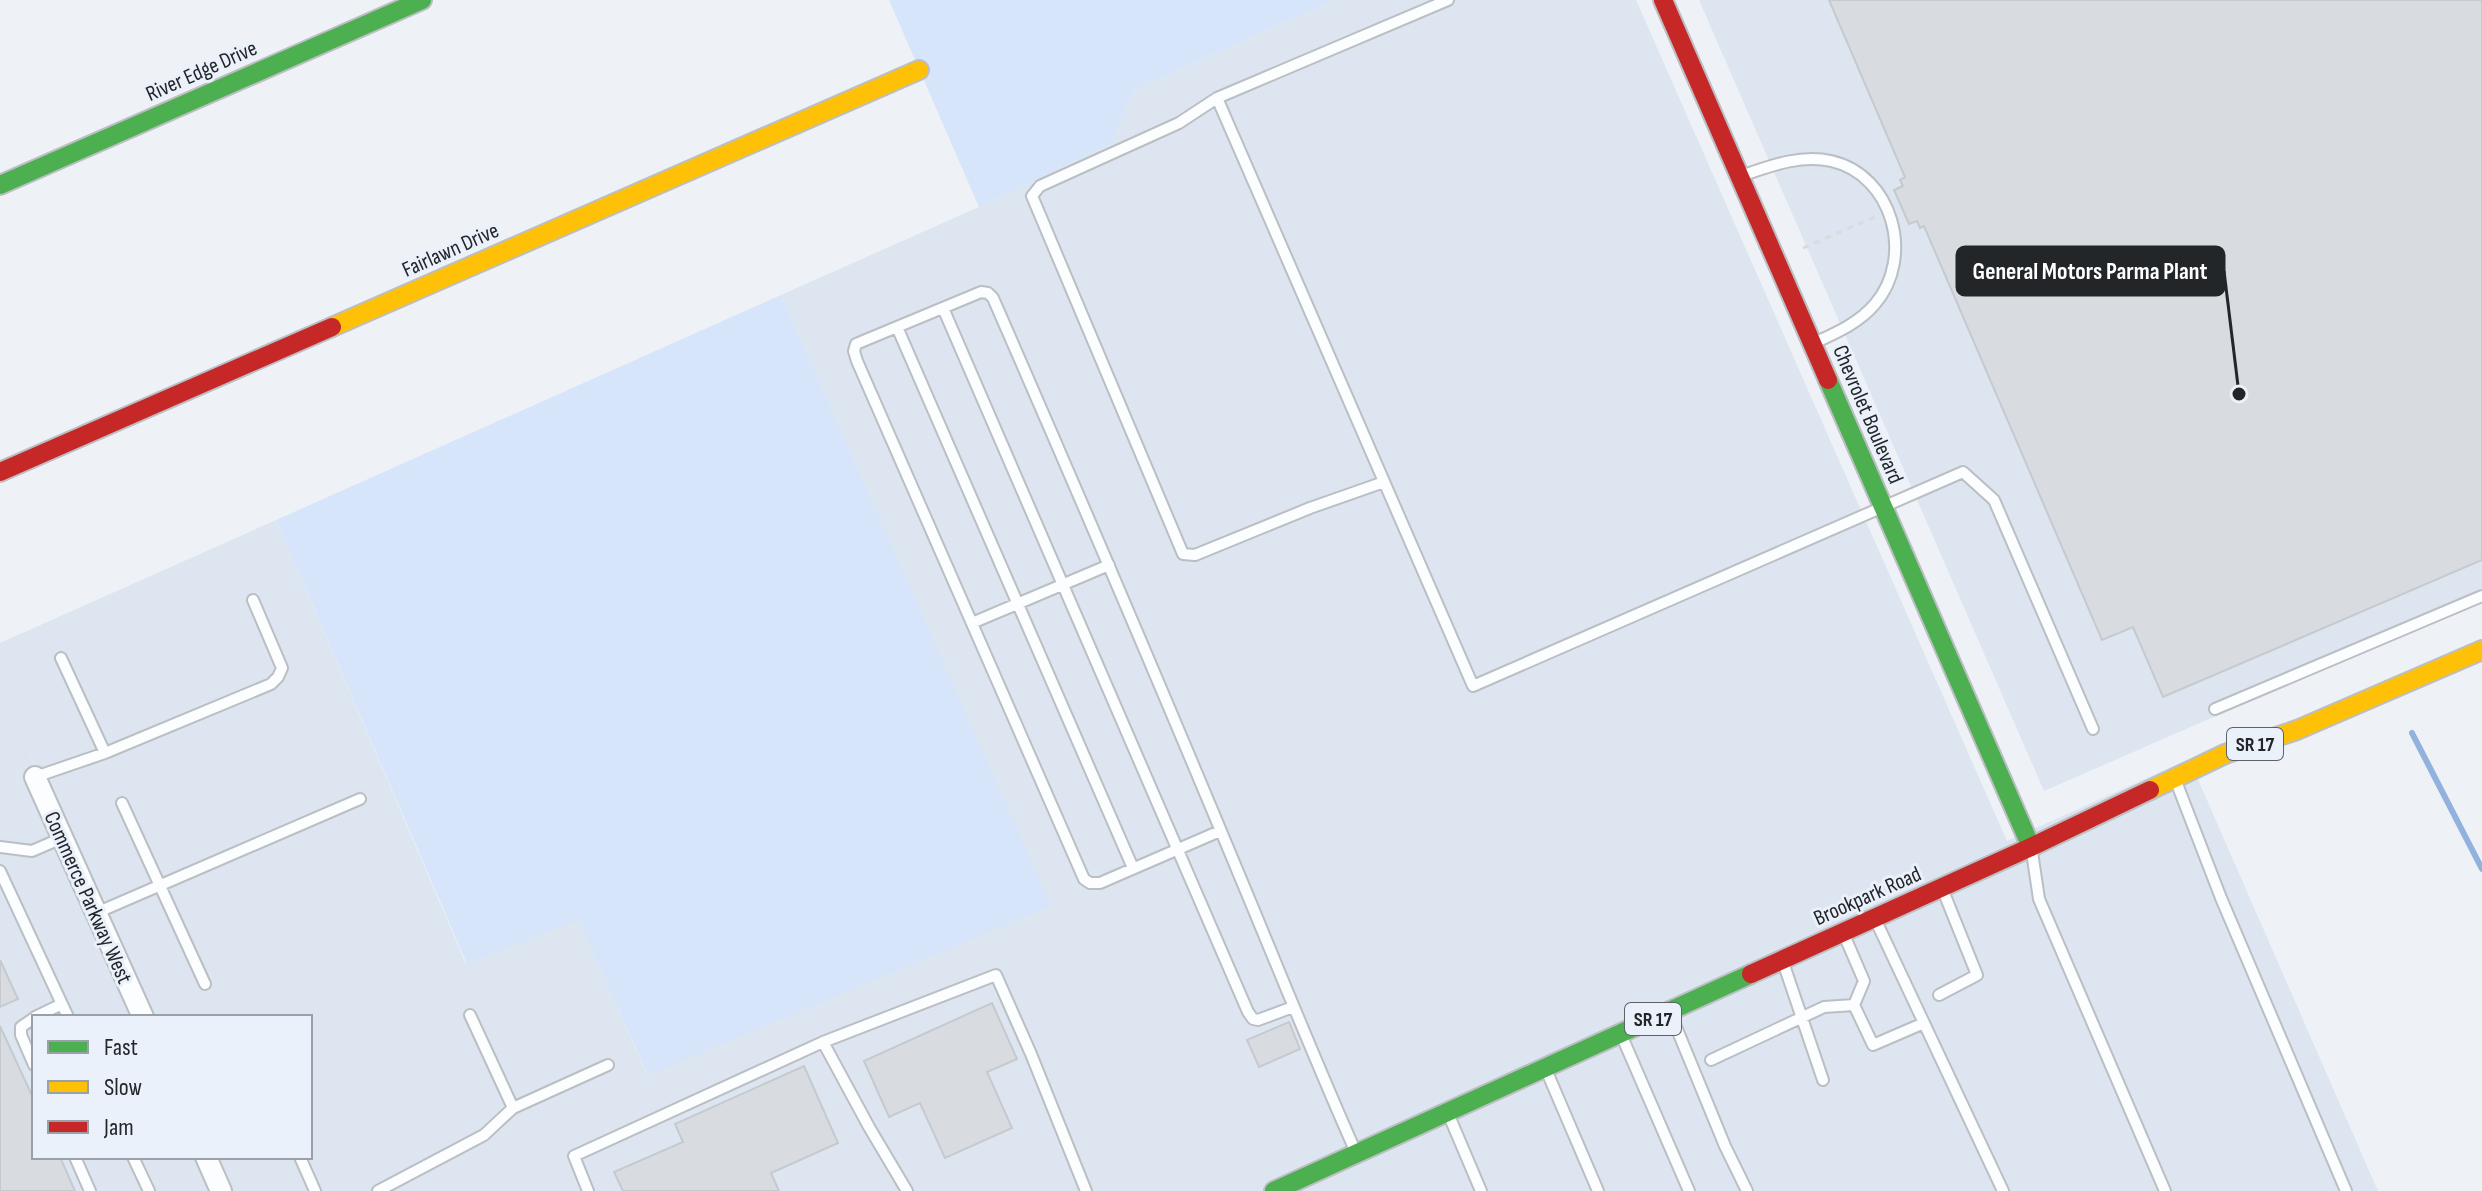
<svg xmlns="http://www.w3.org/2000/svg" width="2482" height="1191" font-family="'Sofia Sans Condensed',sans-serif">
  <rect width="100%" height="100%" fill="#eef2f7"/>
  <path fill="#dde5f0" d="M1334,0H1636L2007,841L2189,759L2378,1191H231L215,1157H310V1017H151L24,741L146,1017H34V1157H208L223,1191H0V643L276,520L466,964L578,919L647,1074L1050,906L781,295L979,207L1110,145L1134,90Z
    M1699,0H2482V600L2044,791Z"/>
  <path fill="#d6e5fa" d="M889,0H1334L1134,90L1110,145L979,207Z
    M781,295L1051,906L648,1075L578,920L467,964L276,520Z"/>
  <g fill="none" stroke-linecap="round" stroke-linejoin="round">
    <path stroke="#92b2dd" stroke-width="6" d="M2412,733L2482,869"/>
  </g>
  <path fill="#d8dbe0" stroke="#c6cace" stroke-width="2" d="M1829,0H2482V560L2163,697L2133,627L2102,640L1924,226L1920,228L1917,221L1909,224L1894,190L1903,186L1900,180L1905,177Z
    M0,960L18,999L0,1007Z
    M992,1003L1017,1059L987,1072L1012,1128L945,1158L920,1103L889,1117L864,1061Z
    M1289,1022L1300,1049L1259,1067L1247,1040Z
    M0,1026L34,1100V1157H60L75,1191H0Z
    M804,1066L838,1143L771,1173L779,1191H623L614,1172L683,1142L675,1124Z"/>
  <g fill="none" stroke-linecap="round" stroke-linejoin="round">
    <defs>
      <path id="lane" d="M1448,0L1217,98L1473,686L1963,472L1994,500L2093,729
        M1217,98L1179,123L1040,186L1032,196L1183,554L1195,555L1310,508L1384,482
        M1741,176C1770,166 1801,154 1831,161C1893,175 1915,257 1875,304C1859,323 1836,333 1814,343
        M943,308L1248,1012L1253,1019L1258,1020L1293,1007
        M897,327L1133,868
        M972,623L1109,565
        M61,658L105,753
        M2215,709L2482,596
        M35,777L105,753L271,684L278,677L282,668L253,600
        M2177,784L2221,898L2346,1191
        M122,803L205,984
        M1220,831L1100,883H1090L1084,879L857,361L854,351L856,344L981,292L988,293L993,298C1080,497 1165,696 1248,896C1283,980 1317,1065 1354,1148
        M0,847L32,851L62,838
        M2032,852L2039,899L2165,1191
        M0,871L68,1017
        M96,913L360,799
        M1876,921L2003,1191
        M1845,937L1864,981L1854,1005
        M1784,965L1823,1080
        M1939,995L1977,975L1944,893
        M470,1015L513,1108
        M35,1017L62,1004
        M1672,1017L1725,1146L1747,1191
        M34,1018L21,1027V1035L34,1065
        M1623,1039L1689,1191
        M1711,1060L1824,1007L1854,1005L1873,1045L1924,1023
        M1547,1072L1598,1191
        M1450,1118L1481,1191
        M75,1157L90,1191
        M133,1157L149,1191
        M300,1157L315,1191
        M378,1191L484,1135L513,1108L608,1065
        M588,1191L574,1156L823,1042
        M907,1191L869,1127L823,1042L996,975L1031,1054L1086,1191"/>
      <path id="street" d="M35,777L143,1017
        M206,1157L221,1191"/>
      <path id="fast" d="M0,185L422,0
        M1828,380L2031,847
        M1274,1191L1751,974"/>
      <path id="slow" d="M332,327L919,70
        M2150,790L2225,754L2297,730L2482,650"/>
      <path id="jam" d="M1663,0L1828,380
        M0,472L332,327
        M1751,974L2031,847L2150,790"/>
    </defs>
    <use href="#lane" stroke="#bbbec2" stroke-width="14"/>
    <use href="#street" stroke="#bbbec2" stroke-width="24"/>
    <use href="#fast" stroke="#bbbec2" stroke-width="22"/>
    <use href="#slow" stroke="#bbbec2" stroke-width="22"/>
    <use href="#jam" stroke="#bbbec2" stroke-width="22"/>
    <path stroke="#dadbdd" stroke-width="3" stroke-dasharray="6 6" stroke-linecap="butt" d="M1803,248L1877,216"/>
    <use href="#lane" stroke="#fcfdfe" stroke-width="10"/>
    <use href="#street" stroke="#fcfdfe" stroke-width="20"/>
    <use href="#fast" stroke="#4caf50" stroke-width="18"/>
    <use href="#slow" stroke="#ffc107" stroke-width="18"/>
    <use href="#jam" stroke="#c62828" stroke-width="18"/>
  </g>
  <g text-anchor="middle" stroke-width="6" stroke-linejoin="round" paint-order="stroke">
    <g fill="#eaf1fb" stroke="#5f6368" stroke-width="2">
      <rect x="2227" y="728" width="56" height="32" rx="6"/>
      <rect x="1625" y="1003" width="56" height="32" rx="6"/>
    </g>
    <g font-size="20" font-weight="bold" fill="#232629">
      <text x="2255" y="751">SR 17</text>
      <text x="1653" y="1026">SR 17</text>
    </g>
    <g font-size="22" fill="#232629" stroke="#eaf1fb">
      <text transform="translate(201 70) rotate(-24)" y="8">River Edge Drive</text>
      <text transform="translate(450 249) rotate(-24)" y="8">Fairlawn Drive</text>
      <text transform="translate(1869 414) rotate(67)" y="8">Chevrolet Boulevard</text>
      <text transform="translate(1867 895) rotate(-24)" y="8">Brookpark Road</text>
      <text transform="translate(89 897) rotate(66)" y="8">Commerce Parkway West</text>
    </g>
  </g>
  <path fill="none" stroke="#232629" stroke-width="3" d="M2239 394L2224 271"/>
  <circle fill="#232629" stroke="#eaf1fb" stroke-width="3" cx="2239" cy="394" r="8"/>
  <rect fill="#232629" stroke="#232629" stroke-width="3" x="1957" y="247" width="267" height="48" rx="8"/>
  <g font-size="24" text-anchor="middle" font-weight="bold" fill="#fff">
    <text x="2090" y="279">General Motors Parma Plant</text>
  </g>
  <rect x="32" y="1015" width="280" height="144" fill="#eaf1fb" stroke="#9aa0a7" stroke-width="2"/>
  <rect x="48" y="1041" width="40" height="12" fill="#4caf50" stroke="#9aa0a7" stroke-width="2"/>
  <text x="104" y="1055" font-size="24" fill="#232629">Fast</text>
  <rect x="48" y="1081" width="40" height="12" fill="#ffc107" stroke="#9aa0a7" stroke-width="2"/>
  <text x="104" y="1095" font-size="24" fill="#232629">Slow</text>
  <rect x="48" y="1121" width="40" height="12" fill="#c62828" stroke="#9aa0a7" stroke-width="2"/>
  <text x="104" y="1135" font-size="24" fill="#232629">Jam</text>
</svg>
